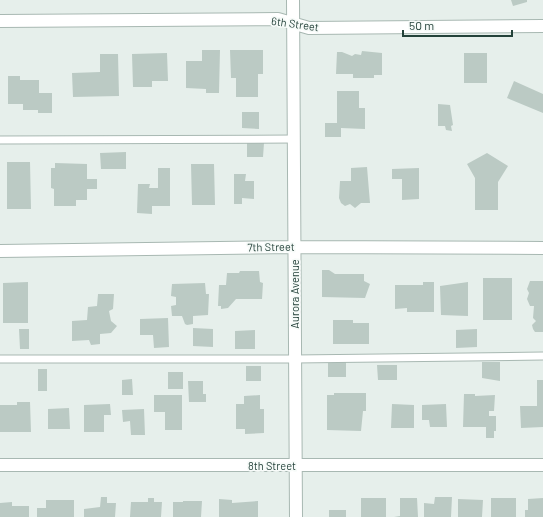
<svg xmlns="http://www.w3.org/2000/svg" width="543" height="517" font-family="Barlow,sans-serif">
  <rect width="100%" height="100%" fill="#e6efeb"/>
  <path fill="#bbcac4" d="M511,0H527V2L513,6Z
    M202,50H220L219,93H206V89L186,88V61H202Z
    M230,50H263V74H258V97H236V78H231Z
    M362,51L382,53V75H374V78H353V74H336L337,52H342L352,56L355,54L361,55Z
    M167,53L168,81H152V87H133L132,54Z
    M464,53H487V83H464Z
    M100,54H118L119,96L73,97L72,73L100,72Z
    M8,76H20V80H39V93H52V113H38V110H23V104H8Z
    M514,81L543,94V113L507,98Z
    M337,91H359V108H365V129L341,128V137H325V123H337Z
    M438,104L450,105L453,125L451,126L452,131L446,130L445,126H438Z
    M242,112H259V129L242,128Z
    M247,143H264L263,157H247Z
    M126,152V169H101L100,153Z
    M487,153L508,166L498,182V210H475V178L467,164Z
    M7,162H30L31,209H7Z
    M55,163L87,164V179H97V189H87V200H76V206H54V189L51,188V168H55Z
    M191,164H214L215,205H192Z
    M367,167L370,203H361L355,208L350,204L345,206L341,203L339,198L340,181H351V168Z
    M158,168H170V206H152V214L137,213L138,184H150L149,188H158Z
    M419,168V199L402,200V179H392V169Z
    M234,174H246L245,181H254V199L242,198V204H234Z
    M322,270H329L335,274H364V281L370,284L365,298L322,297Z
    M240,271H259L260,282L263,283L262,299H236L228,308L221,309V306H218L219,285H226L227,273H239Z
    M483,278H512V320H483Z
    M530,281H543V332H535L533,329L532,325L536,321L533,318L534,306H530L527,299L529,293L527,289Z
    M28,282V323H3V283Z
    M423,282H434V312H407V308L395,309V285H423Z
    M468,282V316L441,315L440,286Z
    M205,283L206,294H209L208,315L193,316V324L187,325L185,324L182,316H172L171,306L176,305V297L171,296L172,284Z
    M98,294H114L113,309L109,311L111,321L117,326L111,333L100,334V344L91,345L89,340L72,341V321L87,320L88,307L97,306Z
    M168,318L169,347L154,348L153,335H140V319Z
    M333,320H353V323H369V344H333Z
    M193,328L213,329V347L193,346Z
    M19,329H29V349H20Z
    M477,329V347L456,348V330Z
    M255,330V349H235V331Z
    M328,361L346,362V377H328Z
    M482,362H500V381L482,378Z
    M377,365H397V380H378Z
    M246,366H261V381H246Z
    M38,369H47V391H38Z
    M168,372H183V389H168Z
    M132,379L133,395H122V380Z
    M537,380H543V427L521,428L520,406H537Z
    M188,381H203V394H206V402H189Z
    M334,393H366V411H363L361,431L327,430V395H334Z
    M464,394H475V396L495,395L494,411H489V416H496V431H494V438H486V427H463Z
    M154,395H182V430H165V412H154Z
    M260,395V409H264V433L245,434V429H236V404H244V396Z
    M17,402H30L31,432H0V405H17Z
    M110,404L111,415H104V432H84V405Z
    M392,404L414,405V428H391Z
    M446,404L447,427H430L429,420H422V405Z
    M69,408L70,429H48V409Z
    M144,409L145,435H131L130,421L123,422L122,410Z
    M101,497H107V503H116L115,517H84V509L100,507Z
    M435,497H452L451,517H424V503L434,504Z
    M148,498H154V502H162L161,517H130L131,502H148Z
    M361,498H386V517H361Z
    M400,498H417L418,517H394L400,516Z
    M491,498H516V517H491Z
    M543,498V517H525V510H528V499Z
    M219,499L232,500V503L258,501V517H219Z
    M458,499L483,500L482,517H458Z
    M46,500H74V517H37V508H46Z
    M183,501H202L201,517H173V502H183Z
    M12,502V506H29V517H0V503Z
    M329,510H346V517H329Z"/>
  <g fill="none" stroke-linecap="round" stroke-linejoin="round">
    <defs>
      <path id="service" d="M0,140L294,139
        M0,359H295L543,356"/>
      <path id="minor" d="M293,0L296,517
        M0,21L278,19L309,28L543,26
        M0,251L294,247L543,248
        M0,465H543"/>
    </defs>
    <use href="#service" stroke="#a8b8b2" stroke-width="9"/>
    <use href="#minor" stroke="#a8b8b2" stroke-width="14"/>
    <use href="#service" stroke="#fff" stroke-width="7"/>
    <use href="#minor" stroke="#fff" stroke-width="12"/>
  </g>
  <g text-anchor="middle" stroke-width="3.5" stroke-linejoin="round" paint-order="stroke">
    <g font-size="11" fill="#24423a" stroke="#f7fbf9">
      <text transform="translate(295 24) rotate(8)" y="4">6th Street</text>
      <text transform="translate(271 247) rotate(-1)" y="4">7th Street</text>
      <text transform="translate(295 294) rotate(-90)" y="4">Aurora Avenue</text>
      <text x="272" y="470">8th Street</text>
    </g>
  </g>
  <path d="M403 30v6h109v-6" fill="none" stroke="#24423a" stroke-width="2"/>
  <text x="409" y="30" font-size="12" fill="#24423a" stroke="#f7fbf9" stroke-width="3" paint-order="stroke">50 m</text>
</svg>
